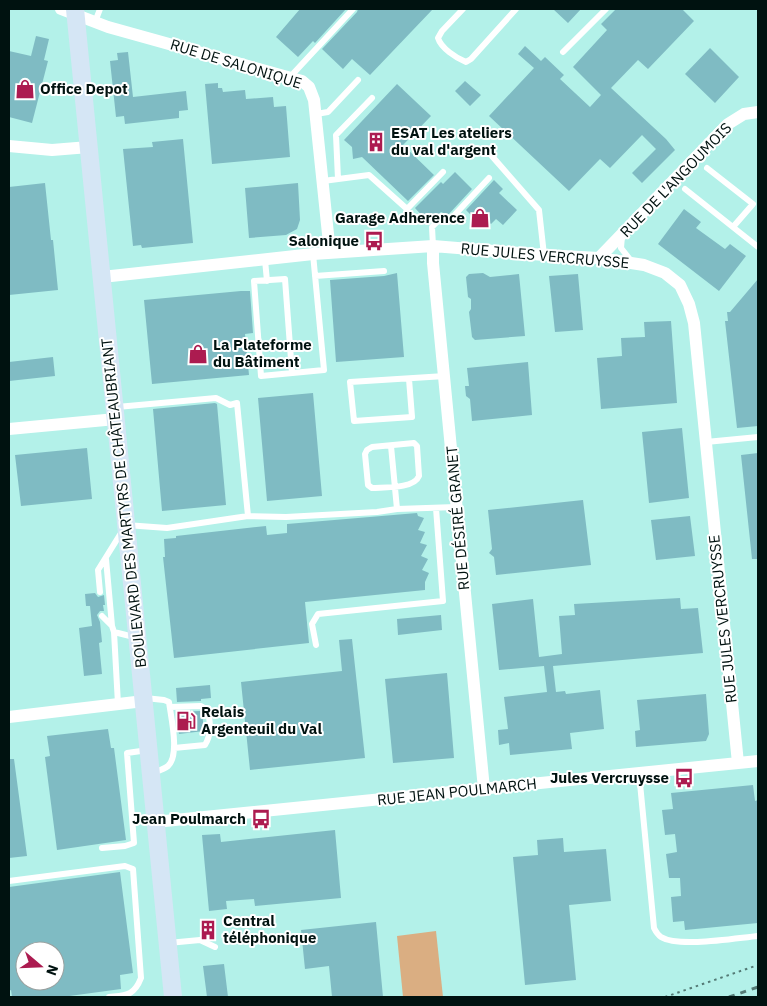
<svg xmlns="http://www.w3.org/2000/svg" width="767" height="1006" font-family="'IBM Plex Sans',sans-serif">
  <rect width="100%" height="100%" fill="#b3f1e9"/>
  <path fill="#daae82" d="M436,931L443,997H403L397,936Z"/>
  <path fill="#7fbbc3" fill-rule="evenodd" d="M300,9H346L315,43L313,41L298,57L276,37Z
    M358,9H433L370,75L352,59L343,69L322,49L357,12Z
    M553,9H581L568,23Z
    M616,9H682L694,21L648,69L638,60L611,88L666,139L675,150L642,183L632,173L656,149L642,135L610,168L600,159L569,191L489,116L534,68L518,54L525,46L541,61L545,57L564,75L560,79L590,107L601,95L573,67L607,30L601,24Z
    M36,36L49,39L44,60L48,61L32,123L9,117V51L31,56Z
    M710,48L739,77L715,103L685,74Z
    M128,52L133,97L186,91L188,110L179,111V118L125,124L124,116L116,117L110,61L118,60L117,53Z
    M465,81L481,95L470,106L455,91Z
    M218,83V88H222L223,92L245,90L246,99L273,97L274,107L286,106L290,157L212,164L205,84Z
    M397,84L431,116L403,145L434,175L408,201L362,157L353,159L352,147L344,140Z
    M183,139L193,243L142,248L141,245L133,246L123,149L153,147L152,142Z
    M455,172L472,189L448,215L441,212L432,220L430,217L426,220L415,208L441,182L443,184Z
    M494,180L503,189L499,193L517,210L503,225L496,219L491,224L484,218L479,223L466,210Z
    M45,183L51,240H53L58,290L9,295V187Z
    M298,183L300,220L297,229L286,235L249,238L245,188Z
    M684,209L701,222L696,228L725,249L730,244L746,256L719,291L658,244Z
    M397,273L404,357L336,362L330,280L384,276Z
    M483,273L490,277L519,274L525,336L475,340L472,337L469,312L471,309V299L468,297L466,277L469,274Z
    M578,274L583,330L555,332L549,276Z
    M758,279V426L737,428L725,321H728L727,312H730Z
    M241,291H250L253,333L245,334L249,375L152,384L144,300Z
    M671,321L677,403L601,409L597,358L622,356L621,338L645,337L644,322Z
    M53,357L55,376L9,381V362Z
    M528,362L532,415L472,421L470,399L466,396L465,386H469L467,368Z
    M313,393L322,496L267,501L258,398Z
    M215,403L217,404L226,505L162,511L153,409Z
    M682,428L689,498L649,503L642,432Z
    M87,448L92,499L21,506L15,455Z
    M758,453V559H752L741,455Z
    M583,500L591,565L496,575L494,557L489,553L492,549L488,510Z
    M417,513L418,516L424,518L418,530L425,532L420,543L427,545L421,556L428,559L422,570L429,573L425,582V590L305,602L309,643L174,658L163,557H165L164,539L176,538V536L266,526L267,535L287,533V524Z
    M690,516L695,556L656,560L651,520Z
    M95,593L98,597L104,595L105,605H103L104,611H100L97,615L100,622L102,642L99,643L102,674L84,676L79,628L92,626L90,606H86L85,594Z
    M680,598L681,609L698,608L703,653L553,666L556,692L565,691L566,694L600,690L604,729L570,733L572,749L510,755L509,743L499,745L498,730L508,729L504,697L547,692L544,666L499,670L492,604L533,599L539,657L562,654L559,616L575,615L574,604Z
    M441,615L442,630L398,635L397,619Z
    M352,639L365,758L250,770L241,682L342,671L339,640Z
    M447,673L454,758L393,763L385,679Z
    M210,685L211,698L201,699V701L177,702L176,688Z
    M706,694L709,734L706,741L636,747L635,731L640,730L637,700Z
    M200,711L202,712L204,731L179,734L176,717H178V712Z
    M108,729L111,748H114L126,840L57,850L45,757L50,756L47,736Z
    M9,759H14L27,856L9,858Z
    M753,785L755,801L758,800V923L685,930L684,921L673,922L671,897L681,896L680,878H669L666,854L677,852L675,834L665,835L662,810L673,809L671,793Z
    M335,830L341,898L255,906L254,899L226,901L227,909L209,911L202,835L220,834L221,842Z
    M563,838L564,852L606,849L611,901L569,905L576,980L525,985L513,857L538,855L537,840Z
    M120,872L133,973L120,975L121,989L62,997H12L11,990L9,991V887ZM25,951H55V981H25Z
    M376,922L383,997H332L329,966L305,969L301,930Z
    M224,964L228,997H207L203,966Z"/>
  <g fill="none" stroke-linecap="round" stroke-linejoin="round">
    <path stroke="#547a75" stroke-width="2" stroke-dasharray="2.5 4" stroke-linecap="butt" d="M665,997L758,965"/>
    <path stroke="#fff" stroke-width="6" d="M463,9L442,31L438,38C441,48 456,58 466,62L471,59L516,9
      M95,22L100,9
      M563,52L606,9
      M290,77L353,9
      M316,114L328,112L358,80
      M491,155L539,210L544,255
      M707,168L753,204L733,227
      M338,179L336,135L372,98
      M323,181L369,175L407,209L443,172
      M685,189L758,247
      M622,236L621,248L632,262
      M433,246L432,227L442,217L448,222L489,178
      M265,260L267,281
      M315,276L384,271
      M292,373L285,279L254,281L261,376L324,370L313,254
      M409,379L412,417L354,421L350,382L445,376
      M706,442L758,437
      M414,443L417,446L419,476C414,489 384,487 372,488L368,485L365,454L367,450L372,447Z
      M391,446L397,509L456,507
      M248,516L286,517L377,512L397,509
      M106,559L112,626
      M100,592L98,570L126,525L167,528L248,516L237,403L230,405L216,398L117,407
      M102,616L112,626L114,632L134,637
      M114,632L118,704
      M316,645L312,624L318,614L443,601L436,508
      M145,698L164,700L169,702C171,718 180,755 168,766C164,769 158,771 153,773
      M170,707L201,706L208,710C210,722 212,734 205,745L174,748
      M639,773L654,928C656,932 658,935 661,937C679,948 736,938 758,936
      M102,848L125,846L134,843L127,753L148,750
      M9,881L125,866L133,869L141,978C134,996 126,995 109,997
      M168,943L200,940L215,947"/>
    <path stroke="#fff" stroke-width="12" d="M61,9L108,27L302,81L309,87L314,100L330,253
      M9,146L52,150L89,147
      M433,246V263L484,789
      M599,258L728,124L744,114L758,112
      M102,277L313,254L433,246L544,255L599,258L644,265L665,273L680,285L689,304L694,323L738,763
      M9,429L116,419
      M9,717L144,701
      M155,822L758,761"/>
    <path stroke="#d5e6f5" stroke-width="18" d="M75,9L173,997"/>
    <path stroke="#547b76" stroke-width="3" stroke-dasharray="6 6" stroke-linecap="butt" d="M729,997L758,987"/>
  </g>
  <defs>
    <symbol id="shop-bare" viewBox="-9 -9 18 18"><path d="M-5-2.5h2.3a2.7 3.5 0 0 1 5.4 0H5L5.5 6h-11ZM-1.5-2.5h3a1.5 2.3 0 0 0-3 0Z" fill="#ac1b50" stroke="#fff" stroke-width="2.5" paint-order="stroke"/></symbol>
    <symbol id="building-bare" viewBox="-9 -9 18 18"><path d="M-4-6H4V6H1V3H-1V6H-4ZM-2.5-4.3h1.7v1.8h-1.7ZM.8-4.3h1.7v1.8H.8ZM-2.5-1h1.7V.8h-1.7ZM.8-1h1.7V.8H.8Z" fill="#ac1b50" stroke="#fff" stroke-width="2.5" paint-order="stroke"/></symbol>
    <symbol id="bus-bare" viewBox="-9 -9 18 18"><path d="M-5-6H5V4H4V6H2V4H-2V6H-4V4H-5ZM-3.5-4V0h7V-4ZM-3.5 1.2v1.5H-2V1.2ZM2 1.2v1.5H3.5V1.2Z" fill="#ac1b50" stroke="#fff" stroke-width="2.5" paint-order="stroke"/></symbol>
    <symbol id="fuel-bare" viewBox="-9 -9 18 18"><path d="M-5.5-6h7V0h2V4h1.3V-2.5L3-4.5l.8-.8L6-3V5H2.5V1h-1V6h-7ZM-4.2-4.7v3.2H.2V-4.7Z" fill="#ac1b50" stroke="#fff" stroke-width="2.5" paint-order="stroke"/></symbol>
  </defs>
  <g fill-rule="evenodd">
    <use href="#shop-bare" x="11" y="75" width="28" height="28"/>
    <use href="#building-bare" x="362" y="128" width="28" height="28"/>
    <use href="#shop-bare" x="466" y="204" width="28" height="28"/>
    <use href="#bus-bare" x="360" y="227" width="28" height="28"/>
    <use href="#shop-bare" x="184" y="340" width="28" height="28"/>
    <use href="#fuel-bare" x="172" y="707" width="28" height="28"/>
    <use href="#bus-bare" x="670" y="764" width="28" height="28"/>
    <use href="#bus-bare" x="247" y="805" width="28" height="28"/>
    <use href="#building-bare" x="194" y="916" width="28" height="28"/>
  </g>
  <g text-anchor="middle" stroke-width="4" stroke-linejoin="round" paint-order="stroke">
    <g font-size="15" fill="#001210" stroke="#fff">
      <text transform="translate(236 64) rotate(17)" y="5">RUE DE SALONIQUE</text>
      <text transform="translate(676 180) rotate(-46)" y="5">RUE DE L'ANGOUMOIS</text>
      <text transform="translate(545 256) rotate(5)" y="5">RUE JULES VERCRUYSSE</text>
      <text transform="translate(124 503) rotate(-96)" y="5">BOULEVARD DES MARTYRS DE CHÂTEAUBRIANT</text>
      <text transform="translate(458 518) rotate(-95)" y="5">RUE DÉSIRÉ GRANET</text>
      <text transform="translate(723 619) rotate(-96)" y="5">RUE JULES VERCRUYSSE</text>
      <text transform="translate(457 792) rotate(-6)" y="5">RUE JEAN POULMARCH</text>
    </g>
    <g font-size="15" font-weight="bold" fill="#001210" stroke="#fff" text-anchor="start">
      <text x="40" y="94">Office Depot</text>
      <text x="391" y="138">ESAT Les ateliers<tspan x="391" dy="17">du val d'argent</tspan></text>
      <text x="465" y="223" text-anchor="end">Garage Adherence</text>
      <text x="359" y="246" text-anchor="end">Salonique</text>
      <text x="213" y="350">La Plateforme<tspan x="213" dy="17">du Bâtiment</tspan></text>
      <text x="201" y="717">Relais<tspan x="201" dy="17">Argenteuil du Val</tspan></text>
      <text x="669" y="783" text-anchor="end">Jules Vercruysse</text>
      <text x="246" y="824" text-anchor="end">Jean Poulmarch</text>
      <text x="223" y="926">Central<tspan x="223" dy="17">téléphonique</tspan></text>
    </g>
  </g>
  <rect width="767" height="1006" fill="none" stroke="#001210" stroke-width="20"/>
  <g transform="translate(40 966) rotate(109)"><circle r="24" fill="#ffffff" stroke="#99a09f"/>
  <path d="M0-4L9 19L0 12L-9 19Z" fill="#ac1b50"/>
  <text y="-8" font-size="14" font-weight="bold" text-anchor="middle" fill="#001210">N</text>
  </g>
</svg>
